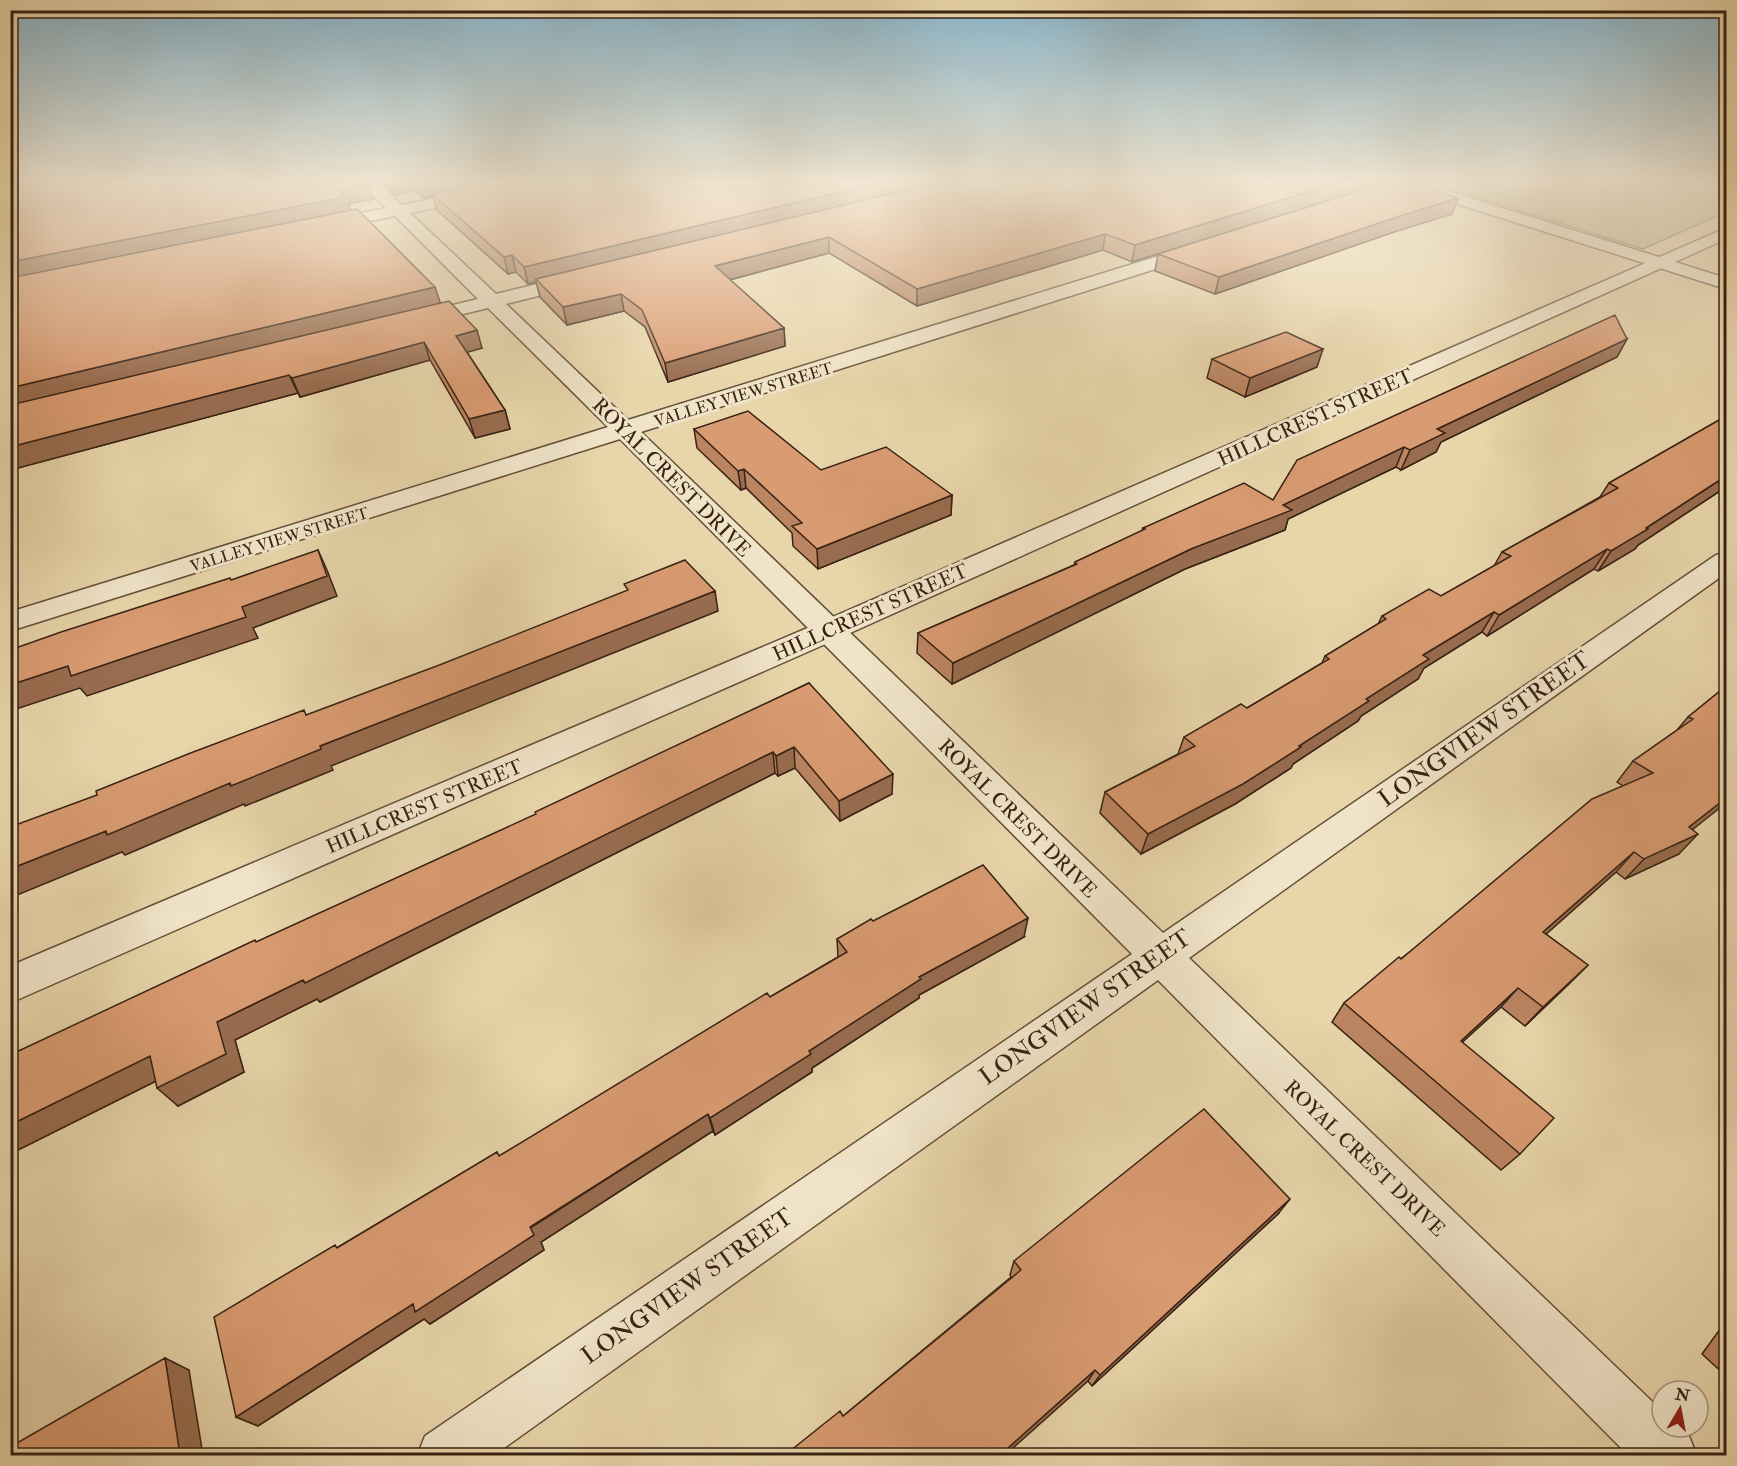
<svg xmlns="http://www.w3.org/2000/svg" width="1737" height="1466" font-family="'IM FELL Double Pica',serif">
  <rect width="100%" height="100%" fill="#e8d5aa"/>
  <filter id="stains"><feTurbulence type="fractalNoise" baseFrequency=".00333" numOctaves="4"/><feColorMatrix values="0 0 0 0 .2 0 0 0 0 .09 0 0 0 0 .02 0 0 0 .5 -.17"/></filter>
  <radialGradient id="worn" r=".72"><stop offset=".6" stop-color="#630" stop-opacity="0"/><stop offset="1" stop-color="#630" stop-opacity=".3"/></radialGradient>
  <path fill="#b9bc86" stroke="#786f4d" stroke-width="1.5" d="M1423,180H1699L1726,188V212L1643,249Z"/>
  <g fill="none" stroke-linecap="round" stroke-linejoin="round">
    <defs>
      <path id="service" d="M1713,180H1726V185L1714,182Z"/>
      <path id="minor" d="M359,180H376L402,205L522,180H555L547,185L410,213L496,294L583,273L590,275L592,279L590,283L506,304L628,420L1194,245H1206L1209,249L1206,253L641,432L1163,933L1716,555L1726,553V573L1189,958L1662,1411V1427H1679L1689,1436L1697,1456H1629L1158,980L493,1456H417L425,1436L1132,954L620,439L10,631V612L608,427L488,308L414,326L407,324L404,320L407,316L478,299L395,216L321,231L315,230L313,226L315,222L386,208Z
        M1388,180H1413L1726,278V289L1391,183Z"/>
      <path id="tertiary" d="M1726,228V239L839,638L10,1003V966L817,624Z"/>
    </defs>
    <use href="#service" stroke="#644f3a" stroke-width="3"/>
    <use href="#minor" stroke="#644f3a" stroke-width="3"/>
    <use href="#tertiary" stroke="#644f3a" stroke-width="3"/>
    <use href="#service" fill="#f0e4c8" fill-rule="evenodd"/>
    <use href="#minor" fill="#f0e4c8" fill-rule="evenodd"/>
    <use href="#tertiary" fill="#f0e4c8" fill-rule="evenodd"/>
  </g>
  <path fill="#bb8561" stroke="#382214" stroke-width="1.5" d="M10,180L374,199L348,204L350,210L440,303L482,348L467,352L505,410L510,429L475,438L430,360L300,397L298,393L14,469L15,473L10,474Z
    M380,180H1373L1371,187L1132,262L1103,250L917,306L829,253L730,280L784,328L785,346L668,382L645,327L624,311L567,325L540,297L536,282L528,284L516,272L508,274L437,210L433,196L424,198L415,191L395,195Z
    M1458,198L1452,214L1394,232L1215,294L1155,271L1158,254Z
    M1627,339L1617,357L1441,442L1436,452L1401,470L1396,467L1288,519L1285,530L1185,569L952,684L917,653L918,633L1074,565L1075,562L1142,531L1143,528L1273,500Z
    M1212,359L1317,367L1245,397L1207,378Z
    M1726,416V487L1638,545L1635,549L1598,571L1594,569L1487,636L1482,632L1424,668L1418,679L1361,716L1358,721L1293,764L1291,768L1235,804L1141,854L1100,813L1105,792L1178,754L1184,737L1247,708L1322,663L1325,656L1378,624L1382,616L1441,596L1494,566L1502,552L1600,497L1609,483Z
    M694,429L821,470L952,495L951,515L818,569L793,546L792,533L746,488L741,490L697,448Z
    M809,683L892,794L840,821L795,768L778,776L775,773L320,1002L317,999L235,1040L244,1072L178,1106L156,1081L10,1154V1055L536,815Z
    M1725,687L1693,830L1679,854L1625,879L1616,872L1546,934L1588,965L1525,1026L1501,1007L1462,1042L1520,1154L1501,1170L1332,1022L1344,1003L1623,786L1617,782L1633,761L1677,730L1688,717Z
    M873,921L1024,937L919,995V998L812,1068V1072L715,1135L713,1131L541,1242L544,1250L430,1324L424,1319L258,1426L236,1417L338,1247L497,1152L499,1156L838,957L837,939Z
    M1278,1214L1092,1386L1088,1381L785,1455L843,1416L1011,1277L1010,1275L1014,1261Z
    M1726,1321V1376L1702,1354Z"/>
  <path fill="#986c4f" stroke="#382214" stroke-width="1.5" d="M10,180H69L10,191Z
    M390,180H412L415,191L395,195Z
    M431,180H509L432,194L433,196L424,198L419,183Z
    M890,180H953L536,279V282L528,284L524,267Z
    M1347,180H1373L1371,187L1132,262L1135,245Z
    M369,183L374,199L348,204L351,213L10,281V262Z
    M1458,198L1452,214L1394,232L1215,294L1219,277L1400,216Z
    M1105,234L1103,250L917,306V289Z
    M829,237V253L717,283L715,266Z
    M512,255L516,272L508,274L504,257Z
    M435,287L441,305L10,410V388Z
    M621,294L624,311L567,325L563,307Z
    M784,328L785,346L668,382L665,363Z
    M477,330L482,348L461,354L456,336Z
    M1627,339L1617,357L1441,442L1436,452L1401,470L1410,450L1437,429Z
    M424,342L430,360L300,397L292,378Z
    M1323,349L1317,367L1245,397L1250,378Z
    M289,375L298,393L14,469L15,473L10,474V447Z
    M505,410L510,429L475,438L469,419Z
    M1404,447L1396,467L1288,519L1285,530L1185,569L952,684L953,663L1191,549Z
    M744,469L746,488L741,490L738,471Z
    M1726,476V487L1638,545L1635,549L1598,571L1611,551Z
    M952,495L951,515L818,569L817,549Z
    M1607,549L1594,569L1487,636L1499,615Z
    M318,550L327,570L337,596L253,628L258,638L87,696L80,688L10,711V685L242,607Z
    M715,591L718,611L331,766L333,770L245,806L244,804L125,855L122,852L10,898V869L320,746Z
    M1494,612L1482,632L1424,668L1418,679L1361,716L1358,721L1293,764L1291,768L1235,804L1141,854L1148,834L1299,746L1366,699L1423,655Z
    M794,747L795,768L778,776L776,756Z
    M773,752L775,773L320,1002L317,999L235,1040L244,1072L178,1106L157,1088L217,1022Z
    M893,774L892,794L840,821L839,801Z
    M1726,798V803L1672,846L1698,834L1679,854L1625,879L1644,859L1689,827Z
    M1634,852L1616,872L1526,952L1543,932Z
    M1028,918L1024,937L919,995V998L812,1068V1072L715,1135L710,1118L809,1051L919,977Z
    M1588,965L1569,984L1525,1026L1543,1007Z
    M1518,988L1501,1007L1444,1059L1461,1041Z
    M150,1056L170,1074L10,1154V1125Z
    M708,1114L713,1131L541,1242L544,1250L430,1324L424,1319L258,1426L236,1417Z
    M1290,1199L1278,1214L1092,1386L1100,1375Z
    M165,1358L189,1370L203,1455H180Z
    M1095,1370L1088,1381L1005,1455H1000Z"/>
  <path fill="#d99b71" stroke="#382214" stroke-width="1.5" d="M56,180H366L369,183L338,190L345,197L10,262V188Z
    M416,180H431L419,183Z
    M502,180H890L524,267L512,255L504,257L432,194Z
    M948,180H1347L1135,245L1105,234L917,289L829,237L715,266L784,328L665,363L642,310L621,294L563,307L536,279Z
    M1394,180H1404L1458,198L1400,216L1219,277L1158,254Z
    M357,209L435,287L10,388V278Z
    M449,301L477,330L456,336L505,410L469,419L424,342L292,378L289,375L10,447V405Z
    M1615,315L1627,339L1437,429L1445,433L1410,450L1404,447L1283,505L1292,510L1191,549L953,663L918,633L1077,564L1075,562L1145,529L1143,528L1244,483L1273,500L1297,460Z
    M1286,332L1323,349L1250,378L1212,359Z
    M748,411L821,470L886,447L952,495L817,549L792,526L802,523L744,469L738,471L694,429Z
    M1726,416V476L1646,528L1648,529L1611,551L1607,549L1499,615L1494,612L1423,655L1429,659L1366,699L1369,701L1299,746L1301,747L1243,784L1148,834L1105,792L1195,746L1184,737L1241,704L1247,708L1329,659L1325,656L1386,619L1382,616L1429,589L1441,596L1511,556L1502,552L1618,488L1609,483Z
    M318,550L327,576L242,607L246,617L71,676L68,666L10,685V650L61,632L230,578L231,580Z
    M685,560L715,591L320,746L321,749L231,786L230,783L107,835L106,831L10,869V827L97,795L96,791L188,754L304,710L306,715L442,664L628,590L624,584Z
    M809,683L893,774L839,801L794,747L776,756L773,752L305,983L303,980L217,1022L226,1054L157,1088L150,1056L10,1125V1055L255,940L256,942L536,814L535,812Z
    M1725,687L1726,688V798L1689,827L1698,834L1644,859L1634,852L1543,932L1588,965L1543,1007L1518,988L1461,1041L1554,1118L1520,1154L1344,1003L1399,957L1401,959L1592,799L1653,773L1633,761L1693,719L1688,717Z
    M983,865L1028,918L919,977L921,979L809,1051L811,1054L710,1118L708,1114L530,1227L534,1235L415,1312L413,1304L236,1417L214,1317L335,1245L337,1248L497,1152L499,1156L767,993L770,997L847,952L837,939L871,919L873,921Z
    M1204,1109L1290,1199L1100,1375L1095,1370L1000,1455H785L840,1411L843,1416L1021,1270L1014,1261Z
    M165,1358L180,1455H10V1447Z"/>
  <linearGradient id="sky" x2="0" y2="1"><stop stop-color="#88b6cd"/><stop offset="0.47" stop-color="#f5ecd9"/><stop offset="1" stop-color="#f5ecd9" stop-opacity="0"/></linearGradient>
  <rect width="1737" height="386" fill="url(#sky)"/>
  <g text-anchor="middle" stroke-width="6" stroke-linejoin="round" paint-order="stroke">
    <g font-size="16" fill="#382214" stroke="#f0e4c8">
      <text transform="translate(743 394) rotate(-17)" y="6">VALLEY VIEW STREET</text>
      <text transform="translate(279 539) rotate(-17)" y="6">VALLEY VIEW STREET</text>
    </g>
    <g font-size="20" fill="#382214" stroke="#f0e4c8">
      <text transform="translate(1315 417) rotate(-24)" y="7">HILLCREST STREET</text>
      <text transform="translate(672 477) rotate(45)" y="7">ROYAL CREST DRIVE</text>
      <text transform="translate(870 612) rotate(-24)" y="7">HILLCREST STREET</text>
      <text transform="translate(424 806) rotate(-23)" y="7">HILLCREST STREET</text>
      <text transform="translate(1018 818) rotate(45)" y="7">ROYAL CREST DRIVE</text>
      <text transform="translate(1365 1158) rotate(44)" y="7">ROYAL CREST DRIVE</text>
    </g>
    <g font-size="24" fill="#382214" stroke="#f0e4c8">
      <text transform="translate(1484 729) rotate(-35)" y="8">LONGVIEW STREET</text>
      <text transform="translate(1085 1007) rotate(-35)" y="8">LONGVIEW STREET</text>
      <text transform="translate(687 1286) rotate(-35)" y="8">LONGVIEW STREET</text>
    </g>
  </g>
  <rect width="1737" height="1466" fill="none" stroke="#e8d5aa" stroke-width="36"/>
  <rect x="12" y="12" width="1713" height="1442" fill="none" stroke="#382214" stroke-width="3"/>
  <rect x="18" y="18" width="1701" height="1430" fill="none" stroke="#382214" stroke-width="1.5"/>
  <g transform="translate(1680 1409) rotate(10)"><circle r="28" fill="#f0e4c8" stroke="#a69680" stroke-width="1.5"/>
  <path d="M0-4.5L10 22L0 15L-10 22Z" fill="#8f2418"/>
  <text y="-9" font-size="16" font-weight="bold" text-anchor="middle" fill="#382214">N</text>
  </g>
  <rect width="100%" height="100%" filter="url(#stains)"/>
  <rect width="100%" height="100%" fill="url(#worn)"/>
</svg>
